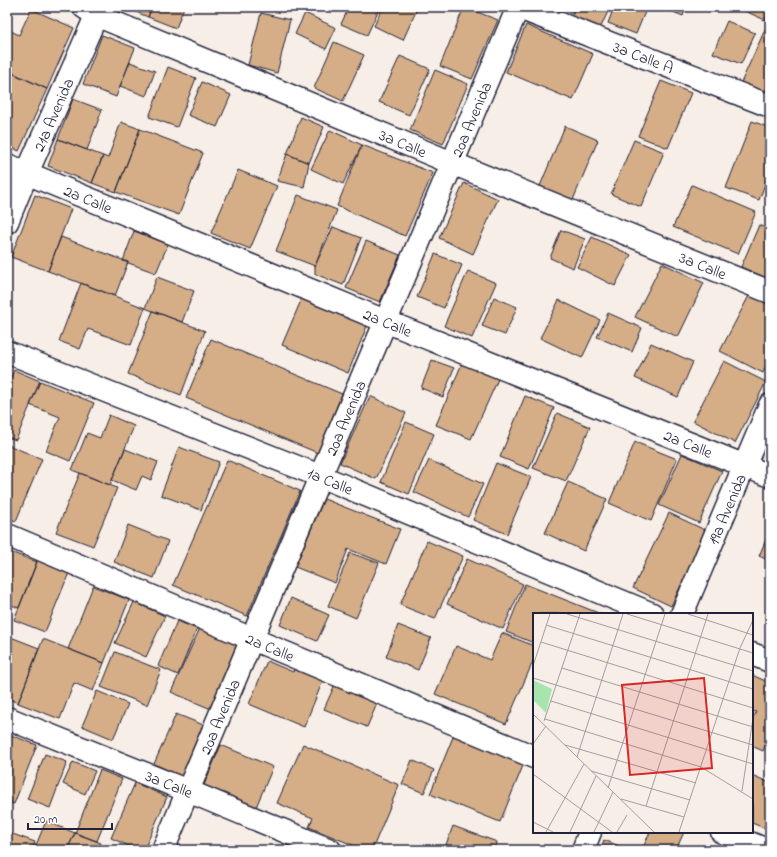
<svg xmlns="http://www.w3.org/2000/svg" width="777" height="857" font-family="'Indie Flower',sans-serif">
  <rect width="100%" height="100%" fill="#f7efe7"/>
  <filter id="ink" filterUnits="userSpaceOnUse"><feTurbulence type="fractalNoise" baseFrequency=".025" numOctaves="2"/><feDisplacementMap in="SourceGraphic" scale="8" xChannelSelector="R" yChannelSelector="G"/><feConvolveMatrix kernelMatrix="1 2 1 2 8 2 1 2 1" color-interpolation-filters="sRGB"/></filter>
  <g filter="url(#ink)">
    <path fill="#d5ae87" stroke="#22223b" d="M124,7H152L148,17Z
      M152,7H184L176,28L148,17Z
      M349,7H380L367,35L341,24Z
      M383,7H418L403,40L374,26Z
      M464,7L498,20L472,79L440,66Z
      M559,7H569L567,11Z
      M575,7H610L600,29L571,16Z
      M614,7H647L636,34L608,23Z
      M661,7H686L683,16Z
      M736,7H770V9L765,20Z
      M31,9L74,28L47,89L7,71V29L19,35Z
      M261,13L290,20L277,73L248,65Z
      M305,13L336,28L326,49L295,34Z
      M727,21L755,33L741,64L713,53Z
      M768,23L770,24V96L739,87Z
      M526,25L593,54L573,100L506,72Z
      M102,35L135,48L116,97L83,84Z
      M334,42L364,55L343,101L314,88Z
      M400,56L430,69L409,115L379,102Z
      M130,62L155,71L146,96L120,86Z
      M168,67L196,78L177,127L149,117Z
      M435,70L468,84L443,144L410,130Z
      M7,71L13,73L7,86Z
      M13,73L47,89L19,151L7,145V86Z
      M661,81L691,93L668,148L638,136Z
      M202,82L231,95L217,127L188,115Z
      M73,99L102,110L87,150L58,139Z
      M301,117L324,127L309,163L287,154Z
      M752,121L770,128V171L759,200L726,188Z
      M121,122L140,129L116,192L92,183L103,156L108,158Z
      M565,126L598,140L573,200L540,186Z
      M140,129L203,153L179,215L116,192Z
      M330,130L362,145L343,184L311,169Z
      M58,139L103,156L92,183L48,166Z
      M634,140L664,152L641,207L611,194Z
      M362,145L433,173L405,236L337,206Z
      M287,154L309,163L304,187L277,181Z
      M238,170L277,186L250,249L211,233Z
      M464,183L498,199L473,254L439,238Z
      M692,185L756,212L738,254L673,227Z
      M35,195L71,209L48,271L11,257Z
      M298,195L337,210L315,266L276,251Z
      M759,225L770,230V280L741,267Z
      M333,227L361,238L343,285L315,274V266Z
      M561,230L585,239L573,268L550,258Z
      M134,231L168,244L156,273L123,261Z
      M61,237L128,262L115,296L48,271Z
      M592,237L631,255L615,286L577,267Z
      M366,241L400,255L380,302L346,288Z
      M435,254L462,265L444,308L417,297Z
      M662,263L704,283L678,337L635,317Z
      M468,271L496,283L472,338L444,326Z
      M157,277L194,291L182,322L145,308Z
      M81,283L145,308L131,345L88,329L80,349L59,341Z
      M752,290L770,299V359L763,373L720,351Z
      M494,297L517,307L505,335L482,326Z
      M302,298L367,326L348,373L282,345Z
      M559,300L600,320L582,358L540,338Z
      M153,311L205,331L181,395L128,374Z
      M608,313L642,328L632,352L597,337Z
      M211,339L342,394L318,453L186,398Z
      M651,343L693,362L678,397L635,378Z
      M432,360L454,368L443,397L421,388Z
      M463,361L499,377L471,439L436,425Z
      M724,361L766,382L735,443L693,421Z
      M14,370L40,381L16,440L7,437V386Z
      M40,381L94,403L70,461L46,451L60,417L30,405Z
      M370,396L406,413L376,479L340,463Z
      M525,396L554,408L529,469L500,457Z
      M557,413L590,427L566,481L533,468Z
      M109,415L134,426L110,485L72,470L87,433L100,438Z
      M406,422L434,434L409,494L381,482Z
      M635,442L677,459L651,521L609,503Z
      M8,445L42,459L16,521L7,518V448Z
      M770,446V455L767,453Z
      M179,447L219,462L201,510L161,495Z
      M125,449L158,462L151,480L142,476L136,490L112,480Z
      M682,454L722,471L699,523L659,505Z
      M227,460L300,491L247,616L173,585Z
      M429,460L483,484L468,517L414,492Z
      M496,463L531,477L507,534L473,520Z
      M80,473L117,488L93,546L56,532Z
      M568,482L607,499L584,551L545,533Z
      M324,499L400,529L386,564L348,549L335,583L295,567Z
      M669,513L707,531L671,606L633,588Z
      M128,525L168,541L154,578L114,562Z
      M770,530V561L759,556Z
      M427,541L463,556L435,619L400,605Z
      M10,552L37,562L19,608L7,603V560Z
      M350,553L379,563L356,618L328,606Z
      M39,556L71,568L45,632L14,620Z
      M467,559L523,584L503,629L447,604Z
      M525,584L601,614H534V643L506,632Z
      M93,586L129,600L104,663L68,649Z
      M291,598L329,615L317,641L280,625Z
      M134,602L165,616L146,657L115,643Z
      M177,621L197,629L178,675L158,666Z
      M398,625L431,638L418,670L386,657Z
      M200,628L240,645L211,709L171,692Z
      M502,633L534,646V659L506,724L435,694L456,646L490,660Z
      M8,636L39,648L18,703L7,698V640Z
      M43,639L104,663L93,691L74,683L60,719L18,703Z
      M115,652L161,670L147,705L101,687Z
      M267,661L293,672L295,666L324,678L304,727L249,704Z
      M752,675L770,683V735L763,751L752,746V720L756,712L752,711Z
      M336,682L379,699L367,727L324,709Z
      M97,691L128,704L113,739L82,726Z
      M176,714L206,726L184,777L154,764Z
      M457,727L527,756L500,822L430,794Z
      M8,734L37,745L14,804L7,802Z
      M303,744L399,785L372,850H365L309,827L313,818L277,803Z
      M221,745L273,767L256,807L204,785Z
      M45,754L67,762L50,808L27,799Z
      M412,760L434,770L424,793L402,784Z
      M73,762L95,771L85,794L63,784Z
      M100,770L122,779L97,841L75,833Z
      M752,775L770,783V813L764,828L752,823Z
      M135,783L167,797L144,850H138L111,838Z
      M46,821L75,833L67,850H34Z
      M453,826L497,842L495,850H444Z
      M7,832L35,842L32,850H7Z
      M650,832H684L676,850H642Z
      M75,833L101,843L98,850H67Z
      M604,840L630,850H600Z"/>
    <g fill="none" stroke-linecap="round" stroke-linejoin="round">
      <defs>
        <g id="minor">
          <path id="s1" d="M84,7L96,15L452,163L770,292"/>
          <path id="s2" d="M517,7L770,106"/>
          <path id="s3" d="M7,165L385,321L770,476"/>
          <path id="s4" d="M7,222L27,173L100,7"/>
          <path id="s5" d="M7,535L252,639L534,757"/>
          <path id="s6" d="M682,614L770,405"/>
          <path id="s7" d="M7,718L188,791L330,850"/>
          <path d="M722,832L767,850"/>
          <path id="s8" d="M163,850L518,7"/>
          <path d="M583,850L590,832"/>
        </g>
        <g id="tertiary">
          <path id="s9" d="M7,352L320,476L652,614"/>
          <path d="M752,654L770,661"/>
        </g>
      </defs>
      <use href="#minor" stroke="#22223b" stroke-width="25"/>
      <use href="#tertiary" stroke="#22223b" stroke-width="25"/>
      <use href="#minor" stroke="#fff" stroke-width="22"/>
      <use href="#tertiary" stroke="#fff" stroke-width="22"/>
    </g>
  </g>
  <g text-anchor="middle" stroke-width="3" stroke-linejoin="round" paint-order="stroke">
    <g font-size="16" fill="#22223b" stroke="#fff">
      <text dy="6" stroke="none"><textPath href="#s2" startOffset="136">3a Calle A</textPath></text>
      <text dy="6" stroke="none"><textPath href="#s4" startOffset="117">21a Avenida</textPath></text>
      <text dy="6" stroke="none"><textPath href="#s8" startOffset="793">20a Avenida</textPath></text>
      <text dy="6" stroke="none"><textPath href="#s1" startOffset="347">3a Calle</textPath></text>
      <text dy="6" stroke="none"><textPath href="#s3" startOffset="88">2a Calle</textPath></text>
      <text dy="6" stroke="none"><textPath href="#s1" startOffset="671">3a Calle</textPath></text>
      <text dy="6" stroke="none"><textPath href="#s3" startOffset="412">2a Calle</textPath></text>
      <text dy="6" stroke="none"><textPath href="#s8" startOffset="469">20a Avenida</textPath></text>
      <text dy="6" stroke="none"><textPath href="#s3" startOffset="736">2a Calle</textPath></text>
      <text dy="6" stroke="none"><textPath href="#s9" startOffset="348">1a Calle</textPath></text>
      <text dy="6" stroke="none"><textPath href="#s6" startOffset="114">19a Avenida</textPath></text>
      <text dy="6" stroke="none"><textPath href="#s5" startOffset="286">2a Calle</textPath></text>
      <text dy="6" stroke="none"><textPath href="#s8" startOffset="145">20a Avenida</textPath></text>
      <text dy="6" stroke="none"><textPath href="#s7" startOffset="175">3a Calle</textPath></text>
    </g>
  </g>
  <g transform="translate(533 613)">
    <rect width="220" height="220" fill="#f7efe7"/>
    <path d="M0,67L19,76L13,100L0,87Z" fill="#a6e6ae"/>
    <path fill="none" stroke="#a29da2" stroke-width="1" d="M34,1L220,58M94,1L220,40M155,1L220,22M13,12L220,76M8,29L220,95M0,53L17,1M29,55L220,114M0,65L220,132M18,88L220,151M0,101L121,219M12,106L168,154L220,186M11,108L47,1M0,131L13,113M32,132L163,170M44,144L90,1M58,158L157,187M0,161L79,219M75,175L132,1M209,178L220,105M88,186L151,204M113,193L175,1M0,209L20,219M13,219L51,151M37,219L63,163M61,219L80,179M84,219L94,202M146,219L207,35L220,7"/>
    <path fill="#d62828" fill-opacity="0.15" stroke="#d62828" stroke-width="2" d="M171,65L179,155L97,162L89,72Z"/>
    <rect width="220" height="220" fill="none" stroke="#22223b" stroke-width="2"/>
  </g>
  <rect width="777" height="857" fill="none" stroke="#fff" stroke-width="24"/>
  <rect x="12" y="12" width="753" height="833" fill="none" stroke="#22223b" stroke-width="1.5" filter="url(#ink)"/>
  <path d="M28 823v6h84v-6" fill="none" stroke="#22223b" stroke-width="2"/>
  <text x="34" y="823" font-size="12" fill="#22223b" stroke="#ffffff" stroke-width="3" paint-order="stroke">20 m</text>
</svg>
